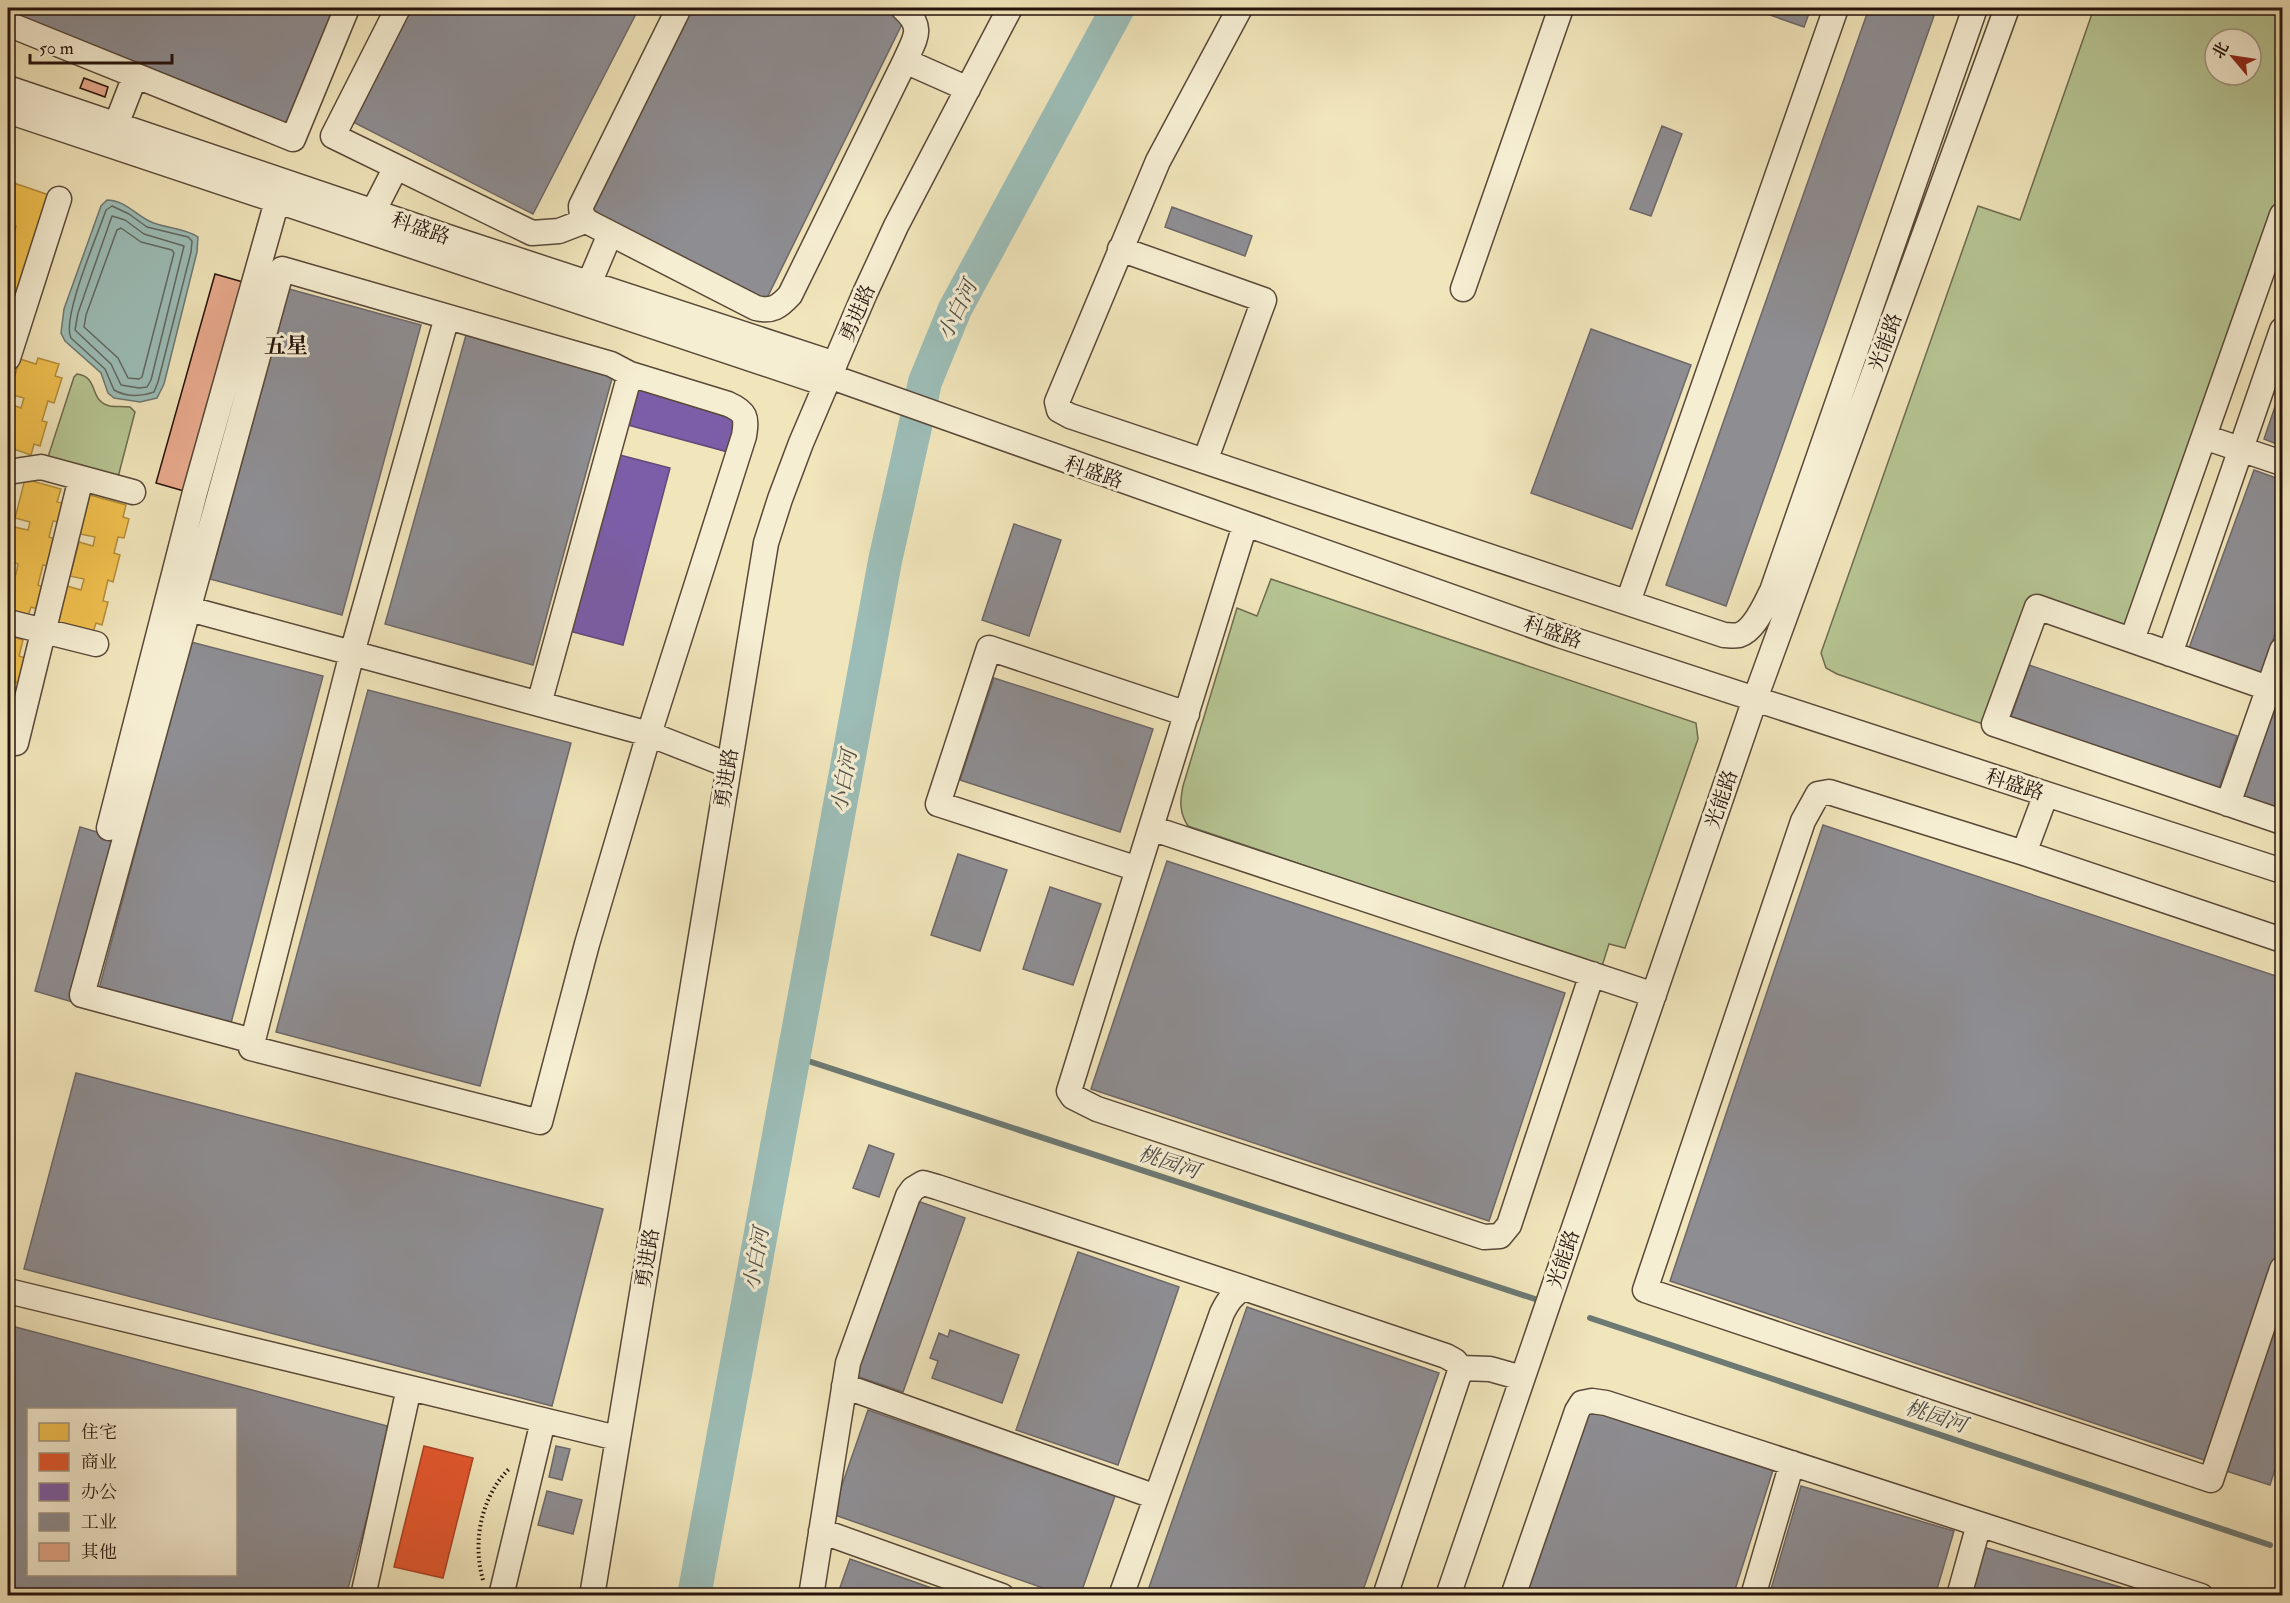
<svg xmlns="http://www.w3.org/2000/svg" width="2290" height="1603" font-family="'IM FELL Double Pica','Noto Serif SC',serif">
  <rect width="100%" height="100%" fill="#f1e5bb"/>
  <filter id="stains"><feTurbulence type="fractalNoise" baseFrequency=".00333" numOctaves="4"/><feColorMatrix values="0 0 0 0 .2 0 0 0 0 .09 0 0 0 0 .02 0 0 0 .5 -.17"/></filter>
  <radialGradient id="worn" r=".72"><stop offset=".6" stop-color="#630" stop-opacity="0"/><stop offset="1" stop-color="#630" stop-opacity=".3"/></radialGradient>
  <path fill="#b6c593" stroke="#6e6c50" stroke-width="1.5" fill-rule="evenodd" d="M2094,8H2282V191L2127,631L2029,598L1983,724L1837,674L1826,668L1821,653L1978,206L2020,220ZM2215,39H2251V75H2215Z
    M77,374C100,377 88,401 110,406C116,407 123,406 130,407L135,412L117,481L47,460L74,377Z
    M1271,579L1696,723L1698,739L1625,948L1609,944L1602,966L1188,826C1179,812 1180,801 1183,786L1237,608L1257,616Z"/>
  <path fill="#9cbdb7" stroke="#6d7973" stroke-width="1.5" d="M107,200C124,200 135,214 149,221C165,229 183,227 198,237L197,252L164,384L157,398L140,402L114,398L108,393L101,373L65,341L61,333L64,309L101,206Z"/>
  <path fill="#f2c14e" stroke="#b58d3a" stroke-width="1.5" d="M14,183L49,195L8,320V232L14,234L16,226L8,223V203Z
    M38,358L59,364L55,376L62,378L54,403L48,401L42,421L47,422L40,446L34,444L31,455L8,447L10,441L8,440V403L21,408L24,398L9,394L20,359L36,364Z
    M25,479L61,489L57,502L63,503L59,522L53,521L49,537L55,539L48,566L43,565L38,585L43,587L37,609L31,607L28,616L8,611V572L16,574L18,564L8,561V551L14,527L28,530L30,522L15,518Z
    M90,495L126,505L123,517L129,519L124,538L118,537L114,553L120,555L113,582L108,580L103,601L108,602L102,625L96,623L93,632L58,623L67,586L81,590L84,579L70,576L79,542L93,546L95,537L80,534Z
    M8,635L23,640L19,656L25,658L19,683L12,681L8,695L13,696L8,718Z"/>
  <path fill="#e4572e" stroke="#ab4324" stroke-width="1.5" d="M424,1446L473,1458L443,1578L394,1567Z"/>
  <path fill="#7b5ea7" stroke="#624878" stroke-width="1.5" d="M634,385L739,413L728,452L624,424Z
    M616,454L670,468L623,645L569,631Z"/>
  <path fill="#8d8d92" stroke="#6e686a" stroke-width="1.5" fill-rule="evenodd" d="M8,8H336L287,127L8,14Z
    M412,8H639L533,214L353,122Z
    M686,8H878L904,20L766,300L586,211Z
    M1750,8H1811L1804,27Z
    M1869,8H1930L1936,10L1726,606L1666,585Z
    M1662,126L1682,134L1651,216L1630,209Z
    M1172,207L1252,236L1245,256L1165,227Z
    M289,289L421,325L342,615L210,579Z
    M1591,329L1691,365L1632,529L1531,493Z
    M466,335L613,375L533,665L385,624Z
    M2282,386V446L2264,439Z
    M2254,470L2282,480V614L2261,674L2189,648Z
    M1014,524L1061,540L1029,636L982,620Z
    M191,642L323,676L231,1023L99,989Z
    M2029,665L2237,736L2218,791L2010,720Z
    M994,678L1153,729L1120,832L960,780Z
    M368,690L571,743L480,1086L276,1032Z
    M2274,706L2282,709V812L2241,797Z
    M1823,825L2282,978V1237L2207,1461L1670,1281Z
    M80,827L121,839L76,1003L35,991Z
    M958,854L1007,870L980,951L931,935Z
    M1167,861L1565,993L1489,1221L1091,1089Z
    M1050,887L1101,904L1073,985L1023,969Z
    M76,1073L603,1209L552,1406L24,1269Z
    M869,1145L894,1154L879,1197L853,1188Z
    M912,1199L965,1218L903,1392L850,1374Z
    M1078,1252L1179,1287L1118,1465L1016,1430Z
    M1247,1307L1439,1373L1361,1596H1146Z
    M2277,1321L2282,1323V1447L2270,1485L2226,1471Z
    M8,1325L391,1427L346,1596H8ZM28,1410H236V1574H28Z
    M950,1330L1019,1355L1002,1403L932,1378L938,1361L930,1358L939,1333L948,1337Z
    M1583,1407L1774,1467L1733,1596H1523Z
    M868,1410L1115,1496L1080,1596H1066L832,1514Z
    M556,1446L570,1449L562,1480L549,1477Z
    M1801,1486L1954,1531L1935,1596H1769Z
    M547,1491L582,1500L573,1534L538,1525Z
    M1983,1547L2151,1596H1969Z
    M850,1559L954,1596H837Z"/>
  <g fill="none" stroke-linecap="round" stroke-linejoin="round">
    <path stroke="#616862" stroke-width="1.5" d="M112,206L129,214L147,227L188,237L192,241L191,252L158,382L154,392C141,397 126,397 114,390L105,369L71,338C61,319 98,234 106,210Z
      M112,216L125,220L144,234L184,246L151,380L147,387L139,388L121,385L111,364L75,330L78,313Z
      M121,228L141,242L172,250L174,253L142,377L139,379L128,378L118,358L84,327L86,315L117,230Z"/>
    <path stroke="#6d7973" stroke-width="6" d="M793,1056L1535,1299
      M1590,1318L2270,1545"/>
    <path stroke="#9cbdb7" stroke-width="34" d="M694,1596L885,561L925,382L955,309L1118,8"/>
  </g>
  <path fill="#e8aa8d" stroke="#26130c" stroke-width="1.5" d="M84,78L108,87L105,97L80,88Z
    M215,274L243,282L184,491L156,483Z"/>
  <g fill="none" stroke-linecap="round" stroke-linejoin="round">
    <defs>
      <path id="minor" d="M398,8L333,136L532,233L559,231L585,221
        M679,8L581,206C581,215 584,220 592,224L756,308C772,312 779,307 790,295L905,61C915,38 925,28 903,8
        M1240,8L1158,161L1057,402L1059,410L1070,416L1724,635C1728,635 1734,636 1739,635C1755,630 1765,604 1772,591L1975,8
        M8,24L293,139L347,8
        M905,61L968,89
        M8,88L460,241L835,364
        M8,111L826,384
        M116,125L135,76
        M373,212L396,167
        M1120,249L1264,300L1205,461
        M1463,289L1561,8
        M583,298L610,234
        M447,317L352,653L649,734L728,765
        M8,358L59,199
        M829,376L1559,635L2282,871
        M2204,437L2282,463
        M8,472L41,467L133,492
        M1245,525L1069,1091L1073,1097L1097,1109L1484,1237L1500,1236L1509,1225L1592,974
        M1628,602L1836,8
        M189,609L352,653L251,1048L540,1122L587,944L649,734L744,436C747,417 746,412 728,404L630,374L611,364L282,269L82,995L253,1041
        M8,622L96,644
        M2132,640L2282,215
        M2170,654L2282,330
        M2282,693L2037,607L1994,724L2282,822
        M539,704L630,374
        M16,743L81,478
        M2228,804L2282,650
        M109,828L195,492L277,201
        M1151,828L1654,995
        M2024,853L2046,794
        M1138,869L938,804L989,648L1187,714
        M2282,940L2024,853L1829,792L1818,794L1803,821L1645,1290L2211,1480L2282,1269
        M8,1291L617,1438
        M1461,1368L1490,1369L1522,1378
        M844,1386L1156,1497
        M821,1531L1002,1596
        M363,1596L409,1388
        M501,1596L543,1421
        M592,1596L766,543L780,499L801,443L865,293L896,226L1010,8
        M811,1596L848,1363L908,1196L913,1189L923,1183L937,1187L1244,1288
        M1121,1596L1222,1313C1228,1301 1233,1294 1244,1288L1446,1356L1455,1361L1461,1368L1385,1596
        M1448,1596L1755,699L2007,8
        M1513,1596L1577,1411L1582,1403L1592,1401L1606,1403L2201,1596
        M1753,1596L1792,1463
        M1959,1596L1979,1524"/>
    </defs>
    <use href="#minor" stroke="#594838" stroke-width="27"/>
    <path stroke="#26130c" stroke-width="4" stroke-dasharray="1.5 3" stroke-linecap="butt" d="M483,1580C472,1542 481,1496 510,1468"/>
    <use href="#minor" stroke="#f6eed3" stroke-width="24"/>
  </g>
  <g text-anchor="middle" stroke-width="6" stroke-linejoin="round" paint-order="stroke">
    <g font-size="20" fill="#26130c" stroke="#f6eed3">
      <text transform="translate(421 228) rotate(19)" y="7">科盛路</text>
      <text transform="translate(857 313) rotate(-67)" y="7">勇进路</text>
      <text transform="translate(1885 342) rotate(-70)" y="7">光能路</text>
      <text transform="translate(1094 472) rotate(19)" y="7">科盛路</text>
      <text transform="translate(1553 632) rotate(19)" y="7">科盛路</text>
      <text transform="translate(726 778) rotate(-81)" y="7">勇进路</text>
      <text transform="translate(2015 784) rotate(18)" y="7">科盛路</text>
      <text transform="translate(1721 799) rotate(-71)" y="7">光能路</text>
      <text transform="translate(647 1258) rotate(-81)" y="7">勇进路</text>
      <text transform="translate(1563 1259) rotate(-71)" y="7">光能路</text>
    </g>
    <g font-size="21" font-style="italic" fill="#4f4e48" stroke="#f6eed3">
      <text transform="translate(957 310) rotate(-64)" y="7">小白河</text>
      <text transform="translate(844 781) rotate(-80)" y="7">小白河</text>
      <text transform="translate(1169 1162) rotate(18)" y="7">桃园河</text>
      <text transform="translate(756 1259) rotate(-80)" y="7">小白河</text>
      <text transform="translate(1936 1416) rotate(18)" y="7">桃园河</text>
    </g>
    <g font-size="22" font-weight="bold" fill="#26130c" stroke="#f6eed3">
      <text x="286" y="353">五星</text>
    </g>
  </g>
  <rect width="2290" height="1603" fill="none" stroke="#f1e5bb" stroke-width="30"/>
  <rect x="9" y="9" width="2272" height="1585" fill="none" stroke="#26130c" stroke-width="3"/>
  <rect x="15" y="15" width="2260" height="1573" fill="none" stroke="#26130c" stroke-width="1.5"/>
  <rect x="27" y="1408" width="210" height="168" fill="#f6eed3" stroke="#a39683" stroke-width="1.5"/>
  <rect x="39" y="1423" width="30" height="18" fill="#f2c14e" stroke="#a39683" stroke-width="1.5"/>
  <text x="81" y="1438" font-size="18" fill="#26130c">住宅</text>
  <rect x="39" y="1453" width="30" height="18" fill="#e4572e" stroke="#a39683" stroke-width="1.5"/>
  <text x="81" y="1468" font-size="18" fill="#26130c">商业</text>
  <rect x="39" y="1483" width="30" height="18" fill="#7b5ea7" stroke="#a39683" stroke-width="1.5"/>
  <text x="81" y="1498" font-size="18" fill="#26130c">办公</text>
  <rect x="39" y="1513" width="30" height="18" fill="#8d8d92" stroke="#a39683" stroke-width="1.5"/>
  <text x="81" y="1528" font-size="18" fill="#26130c">工业</text>
  <rect x="39" y="1543" width="30" height="18" fill="#e8aa8d" stroke="#a39683" stroke-width="1.5"/>
  <text x="81" y="1558" font-size="18" fill="#26130c">其他</text>
  <g transform="translate(2233 57) rotate(299)"><circle r="28" fill="#f6eed3" stroke="#a39683" stroke-width="1.5"/>
  <path d="M0-4.5L10 22L0 15L-10 22Z" fill="#8f2418"/>
  <text y="-9" font-size="16" font-weight="bold" text-anchor="middle" fill="#26130c">北</text>
  </g>
  <path d="M30 54v9h142v-9" fill="none" stroke="#26130c" stroke-width="3"/>
  <text x="39" y="54" font-size="18" fill="#26130c" stroke="#f6eed3" stroke-width="4.5" paint-order="stroke">50 m</text>
  <rect width="100%" height="100%" filter="url(#stains)"/>
  <rect width="100%" height="100%" fill="url(#worn)"/>
</svg>
